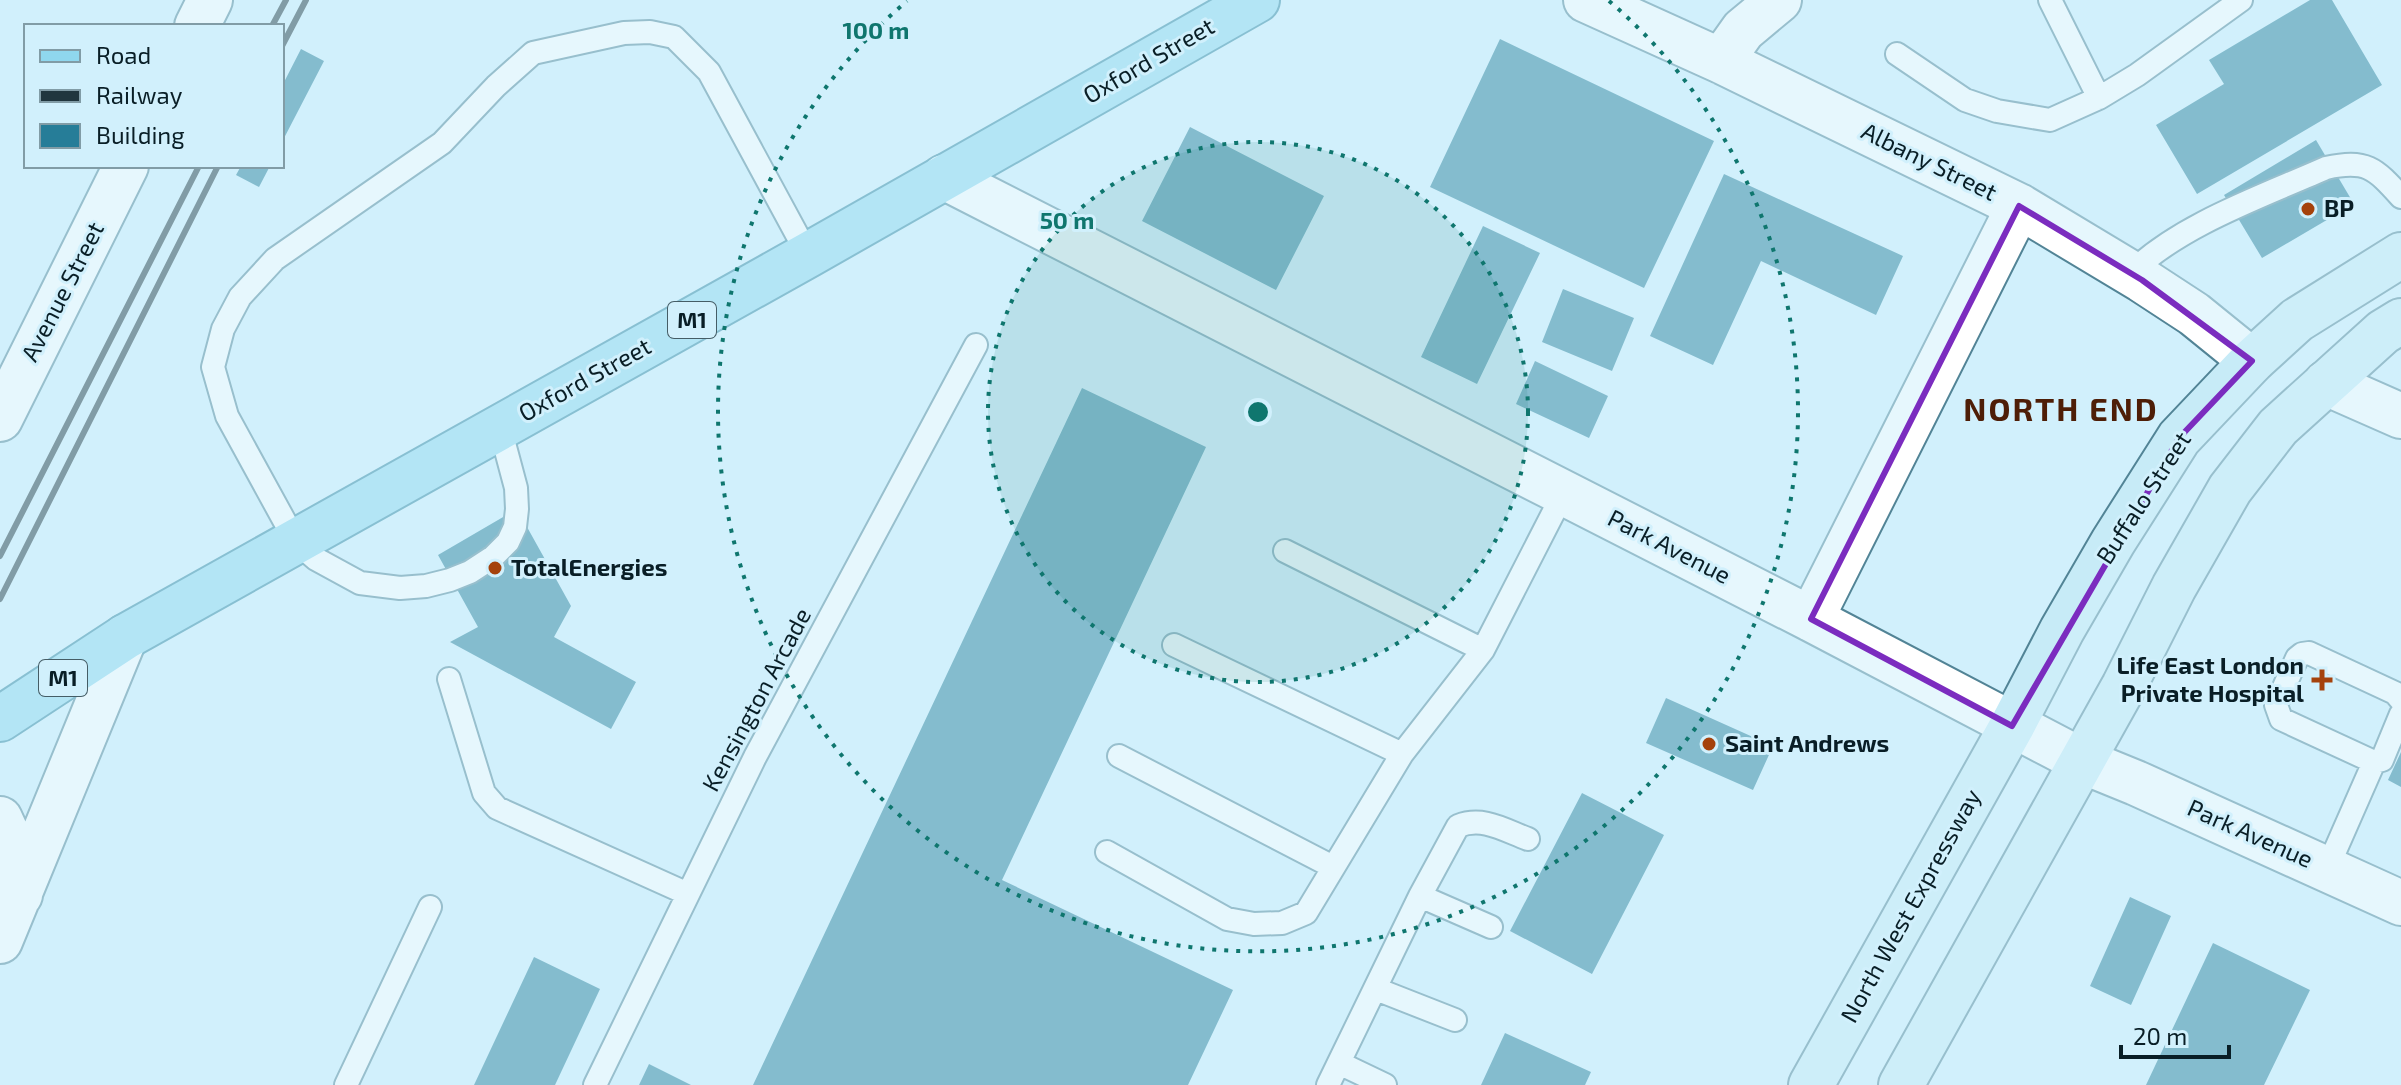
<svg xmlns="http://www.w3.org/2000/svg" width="2401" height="1085" font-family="'Exo 2',sans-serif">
  <rect width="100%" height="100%" fill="#d1f0fc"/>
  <path fill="#267d98" d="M2310,0H2332L2382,85L2197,194L2156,125L2224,84L2209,60Z
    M1500,39L1714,141L1644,288L1430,187Z
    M301,49L324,61L282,142V86Z
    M1190,127L1324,196L1276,290L1142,221Z
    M2316,140L2354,204L2262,258L2224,195Z
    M241,166H270L259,187L236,175Z
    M1724,174L1903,256L1876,315L1761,261L1713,365L1650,336Z
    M1483,226L1540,253L1477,384L1421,357Z
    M1563,289L1634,318L1612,371L1542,342Z
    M1535,361L1608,396L1589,438L1516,404Z
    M1082,388L1206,447L1002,880L1233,990L1188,1085H753Z
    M517,509L571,606L554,637L636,682L611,729L450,642L478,627L438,555Z
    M1666,698L1773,746L1753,790L1646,743Z
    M2401,752V787L2388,780Z
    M1582,793L1664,835L1592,974L1510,931Z
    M2130,897L2171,916L2131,1005L2090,986Z
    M2213,943L2310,990L2264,1085H2146Z
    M534,957L600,989L555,1085H474Z
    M1505,1033L1591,1072L1585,1085H1481Z
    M649,1064L691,1085H639Z"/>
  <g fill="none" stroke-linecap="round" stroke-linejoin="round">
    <defs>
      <path id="service" d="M1897,54L1965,100L1997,111L2050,120L2099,98L2050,0
        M2099,98L2137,75L2241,0
        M2131,273C2179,225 2263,196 2326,168C2366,159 2375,168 2401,197
        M500,428L516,488L517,509L515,527L508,542L493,557L470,572L450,580L426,586L400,588L360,583L316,559L296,542L227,416L213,367L223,329L240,297L275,259L442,143L496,86L533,53L624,33L650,32L674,37L709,72L808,255
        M1285,551L1483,650
        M1174,645L1402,754
        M449,679L484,793L497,808L688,894
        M2401,700L2395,693L2309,653L2302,654L2297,658L2276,705L2281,719L2374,762L2382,760L2401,714
        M1119,756L1333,867
        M1107,852L1227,919L1254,924L1282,923L1306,913L1402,754L1483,650L1563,494
        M2327,869L2374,762
        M1420,896L1491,927
        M1376,989L1455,1020
        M1339,1063L1385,1085
        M346,1085L430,907
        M595,1085L755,757L976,345
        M1328,1085L1420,896L1458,826C1483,816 1504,830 1528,839"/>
      <path id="minor" d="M1586,0L1721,61L2019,206L2142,280L2194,314L2252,361
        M197,26L210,0
        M1721,61L1743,30L1779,0
        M944,177L1811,619L2082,761L2136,783L2401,903
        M2326,383L2401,416
        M0,419L126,166
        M1811,619L2019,206
        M0,819L12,845L20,895
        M0,941L125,637"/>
      <path id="secondary" d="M1811,1085L2012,726L2062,630L2113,542L2179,438L2252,361L2297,320L2401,255
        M1901,1085L2124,686L2174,587L2230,489L2278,427L2383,332L2401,321"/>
      <path id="primary" d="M0,719L125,637L808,255L1257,0"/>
    </defs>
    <use href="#service" stroke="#528496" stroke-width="26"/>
    <use href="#minor" stroke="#528496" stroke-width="48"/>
    <use href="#secondary" stroke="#528496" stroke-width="48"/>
    <use href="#primary" stroke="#3085a1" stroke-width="48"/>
    <use href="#service" stroke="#fff" stroke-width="22"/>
    <use href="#minor" stroke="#fff" stroke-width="44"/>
    <use href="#secondary" stroke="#c7ebf7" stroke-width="44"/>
    <use href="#primary" stroke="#8fd7ee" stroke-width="44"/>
    <path stroke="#20363e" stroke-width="6" d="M272,26L286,0
      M282,46L306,0
      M0,556L199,166
      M0,599L218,166"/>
  </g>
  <path d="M0 0H2401V1085H0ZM2019,206L2142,280L2252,361L2179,438L2012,726L1811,619Z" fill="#d1f0fc" fill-opacity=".55" fill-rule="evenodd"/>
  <path fill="none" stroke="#7b2cbf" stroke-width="6" stroke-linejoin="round" d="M2019,206L2142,280L2252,361L2179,438L2012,726L1811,619Z"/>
  <circle cx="1258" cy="412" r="270" fill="#0f766e" fill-opacity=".12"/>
  <g fill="none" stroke="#0f766e" stroke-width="4" stroke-dasharray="4 8">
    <circle cx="1258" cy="412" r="270"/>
    <path d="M1609 1A540 540 0 1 1 907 1"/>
  </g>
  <g fill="#a5420c" stroke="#d1f0fc" stroke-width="3">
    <circle cx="2308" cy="209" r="8"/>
    <circle cx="495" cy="568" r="8"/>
    <path d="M2318 668h8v8h8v8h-8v8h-8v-8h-8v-8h8z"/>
    <circle cx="1709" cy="744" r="8"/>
  </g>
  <g text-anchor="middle" stroke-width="6" stroke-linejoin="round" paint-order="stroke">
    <g fill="#d1f0fc" stroke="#455d66" stroke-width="2">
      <rect x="668" y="302" width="48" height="36" rx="6"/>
      <rect x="39" y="660" width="48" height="36" rx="6"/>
    </g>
    <g font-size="22" font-weight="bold" fill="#091e26">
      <text x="692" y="328">M1</text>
      <text x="63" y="686">M1</text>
    </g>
    <g font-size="24" fill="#091e26" stroke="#d1f0fc">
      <text transform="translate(1149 61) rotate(-30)" y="8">Oxford Street</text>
      <text transform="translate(1929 162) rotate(26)" y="8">Albany Street</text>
      <text transform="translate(63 292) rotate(-63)" y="8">Avenue Street</text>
      <text transform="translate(585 380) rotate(-29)" y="8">Oxford Street</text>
      <text transform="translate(2144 498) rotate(-57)" y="8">Buffalo Street</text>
      <text transform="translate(1669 547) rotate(27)" y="8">Park Avenue</text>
      <text transform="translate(757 700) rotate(-62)" y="8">Kensington Arcade</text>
      <text transform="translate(2250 834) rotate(24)" y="8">Park Avenue</text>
      <text transform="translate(1911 906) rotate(-61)" y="8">North West Expressway</text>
    </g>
    <g font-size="24" font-weight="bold" fill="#091e26" stroke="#d1f0fc" text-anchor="start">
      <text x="2324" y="217">BP</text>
      <text x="511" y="576">TotalEnergies</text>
      <text x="2304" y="674" text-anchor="end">Life East London<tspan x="2304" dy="28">Private Hospital</tspan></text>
      <text x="1725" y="752">Saint Andrews</text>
    </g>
    <g font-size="32" font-weight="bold" letter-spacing="2" fill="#4e1e07" stroke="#d1f0fc">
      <text x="2061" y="421">NORTH END</text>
    </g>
  </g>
  <circle cx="1258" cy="412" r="12" fill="#0f766e" stroke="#d1f0fc" stroke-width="4"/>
  <g font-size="24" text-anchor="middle" font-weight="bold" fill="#0f766e" stroke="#d1f0fc" stroke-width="6" stroke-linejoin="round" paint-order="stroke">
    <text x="876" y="39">100 m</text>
    <text x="1067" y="229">50 m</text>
  </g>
  <rect x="24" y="24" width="260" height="144" fill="#d1f0fc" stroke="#819ca6" stroke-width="2"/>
  <rect x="40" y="50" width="40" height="12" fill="#8fd7ee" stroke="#819ca6" stroke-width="2"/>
  <text x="96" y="64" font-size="24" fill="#091e26">Road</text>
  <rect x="40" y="90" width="40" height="12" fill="#20363e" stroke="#819ca6" stroke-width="2"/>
  <text x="96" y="104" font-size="24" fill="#091e26">Railway</text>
  <rect x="40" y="124" width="40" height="24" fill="#267d98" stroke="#819ca6" stroke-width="2"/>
  <text x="96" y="144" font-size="24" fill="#091e26">Building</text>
  <path d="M2121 1045v12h108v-12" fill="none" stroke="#091e26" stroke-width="4"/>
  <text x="2133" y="1045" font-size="24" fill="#091e26" stroke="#d1f0fc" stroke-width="6" paint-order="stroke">20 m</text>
</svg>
